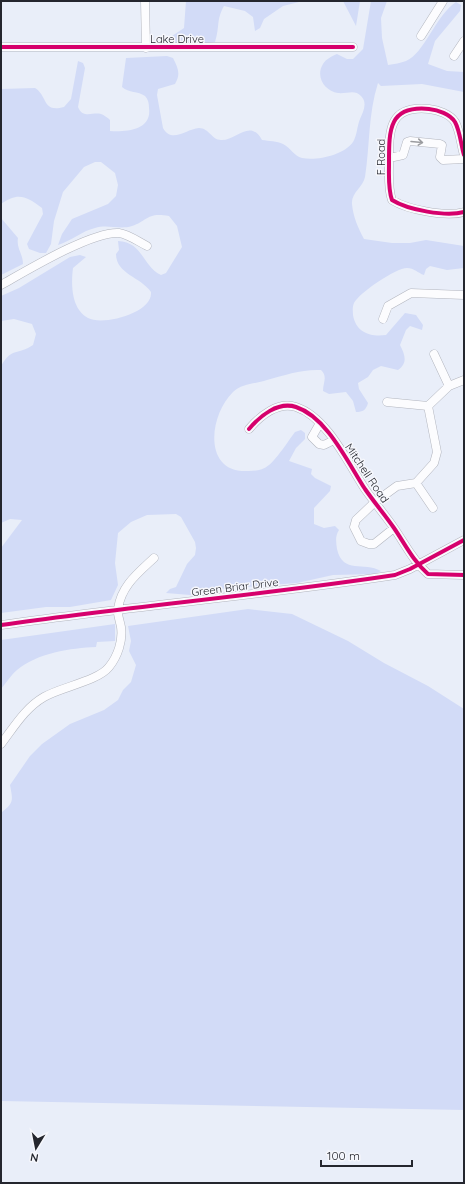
<svg xmlns="http://www.w3.org/2000/svg" width="465" height="1184" font-family="Quicksand,sans-serif">
  <rect width="100%" height="100%" fill="#e9eef9"/>
  <path fill="#d2dbf7" d="M186,1H316L299,2L283,6L264,19L260,28L255,31L253,17L245,11L224,6C216,20 220,27 215,42L203,44H164L166,40L184,28Z
    M343,1H360L356,26Z
    M371,1H387L381,18L382,38L388,65C394,64 401,63 406,61C424,54 436,15 456,2L461,5L460,11L435,41L428,64L447,71L464,72V92L422,84L381,86L378,83C368,114 370,146 365,177C363,187 351,193 352,204C353,216 358,228 364,239L392,243H410L426,240L464,246V268L447,270L430,266L426,269L424,275C418,273 414,268 407,268C396,268 359,293 354,303C352,308 353,311 353,315C356,333 371,337 386,335L405,313L416,315L423,325L422,330L410,326L406,330L400,345C405,355 408,363 398,370L381,366L373,370L368,377L358,383L359,389L368,403C366,410 363,412 356,412L353,401L346,392L329,394L323,391C323,382 328,377 321,370C302,369 285,375 267,380C256,384 242,383 233,392C209,415 202,474 249,471C256,471 263,470 269,465C276,460 289,440 295,432L301,430L305,433V439L296,448L289,461L312,469L311,474L315,478L331,486L330,491L314,508V524L324,528L335,526L339,530C335,536 336,542 337,549C343,575 364,561 381,571L376,574L333,575L297,583L220,589L190,595L166,593L170,589L176,587L187,564L195,555L196,548L195,542L181,517L176,514L147,515L131,522L118,533L115,563L118,585L111,600L70,607H46L1,613V548L22,520L10,519L1,523V366C13,346 17,356 33,345L36,334L32,324L14,319L1,321V296L19,288L70,257L80,255L86,257L73,268C71,284 71,309 88,318C103,326 153,313 151,292C141,277 116,274 116,254L119,250L118,241C143,242 143,267 161,275L166,273L182,247L177,226L169,216C146,212 148,221 132,226C120,230 107,224 95,228C82,231 71,241 58,245L62,234L72,219L108,204L116,196L118,185L115,173L101,162H95L84,167L63,192L54,221L51,244L46,253H40L29,249L27,244L43,214L42,208C26,196 18,192 1,204V89L35,88C48,96 42,113 64,107L71,99L78,61L83,63L85,68L78,107C83,119 92,112 101,114C104,115 108,118 110,120V131C127,132 152,130 149,108C149,103 148,99 145,96C138,91 129,93 122,87L126,58L167,56L173,58C178,68 181,74 175,84L158,89L157,95L163,128C172,144 186,129 199,128C209,128 212,140 221,140C236,141 250,118 262,140C269,141 277,141 283,144C290,147 294,156 302,158C317,161 344,155 353,142C357,136 357,126 360,119C363,112 368,103 361,96C355,89 347,94 338,93C325,91 315,77 323,64C326,59 332,56 337,54L347,59H353L363,49Z
    M1,218L18,238C16,248 23,254 23,264L1,275Z
    M248,609L292,614L348,641L384,663L428,686L464,709V1110L1,1101V813C14,803 13,801 10,785L30,756L42,744L70,724L104,710L118,700L123,690L131,682L136,665L129,651L131,641L128,626Z
    M115,624V641L97,642L96,647C71,648 37,653 17,670C11,675 6,683 1,689V640Z"/>
  <g fill="none" stroke-linecap="round" stroke-linejoin="round">
    <defs>
      <path id="minor" d="M145,1L146,48
        M421,36L443,1
        M1,47H353
        M454,56L464,41
        M464,155C461,145 460,131 455,122C450,114 438,110 429,109C388,105 389,131 389,164C389,176 388,189 392,200C408,210 446,217 464,212
        M389,158L403,155L407,142L410,141L440,144L442,145L440,157L443,160L464,159
        M1,285C26,271 92,231 119,233C128,234 139,242 147,246
        M383,319L388,306L411,293L464,295
        M434,354L449,386
        M387,402L428,406L449,386L464,380
        M320,423L312,437L319,444L324,445L334,440
        M249,429C260,416 278,401 296,407C327,417 348,463 365,489C374,502 385,515 394,528C405,544 413,561 428,574L464,575
        M416,483L433,508
        M394,528L374,544H369L361,541L354,527L356,520L375,502L397,486L416,483L434,463L437,452L428,406
        M1,625C132,606 264,595 395,575L410,569L464,540
        M1,744C14,727 25,708 44,697C61,687 98,681 109,667C118,656 123,640 121,627C120,621 117,614 118,609C121,586 138,573 154,558"/>
    </defs>
    <use href="#minor" stroke="#b2b5be" stroke-width="9"/>
    <use href="#minor" stroke="#fcfcfe" stroke-width="8"/>
    <defs>
      <path id="cycleway" d="M1,47H353
        M464,155C461,145 460,131 455,122C450,114 438,110 429,109C388,105 389,131 389,164C389,176 388,189 392,200C408,210 446,217 464,212
        M249,429C260,416 278,401 296,407C327,417 348,463 365,489C374,502 385,515 394,528C405,544 413,561 428,574L464,575
        M1,625C132,606 264,595 395,575L410,569L464,540"/>
    </defs>
    <use href="#cycleway" stroke="#f6f7fc" stroke-width="6"/>
    <use href="#cycleway" stroke="#d6006c" stroke-width="4"/>
  </g>
  <defs><path id="oneway-shaft" d="M-6 0H5M1.5-3L5.5 0L1.5 3" fill="none" stroke-width="1.6" stroke-linecap="round" stroke-linejoin="round"/></defs>
  <use stroke="#9b9ca0" href="#oneway-shaft" transform="translate(417 142) rotate(5)"/>
  <g text-anchor="middle" stroke-width="3" stroke-linejoin="round" paint-order="stroke">
    <g font-size="11" fill="#24262e" stroke="#f6f7fc">
      <text x="177" y="43">Lake Drive</text>
      <text transform="translate(381 157) rotate(-90)" y="4">F Road</text>
      <text transform="translate(367 473) rotate(56)" y="4">Mitchell Road</text>
      <text transform="translate(235 587) rotate(-7)" y="4">Green Briar Drive</text>
    </g>
  </g>
  <rect width="465" height="1184" fill="none" stroke="#24262e" stroke-width="4"/>
  <g transform="translate(36 1148) rotate(190)" stroke="#f6f7fc" stroke-width="3" paint-order="stroke">
  <path d="M0-3L7 15L0 10L-7 15Z" fill="#24262e"/>
  <text y="-6" font-size="11" font-weight="bold" text-anchor="middle" fill="#24262e">N</text>
  </g>
  <path d="M321 1160v6h91v-6" fill="none" stroke="#24262e" stroke-width="2"/>
  <text x="327" y="1160" font-size="12" fill="#24262e" stroke="#f6f7fc" stroke-width="3" paint-order="stroke">100 m</text>
</svg>
